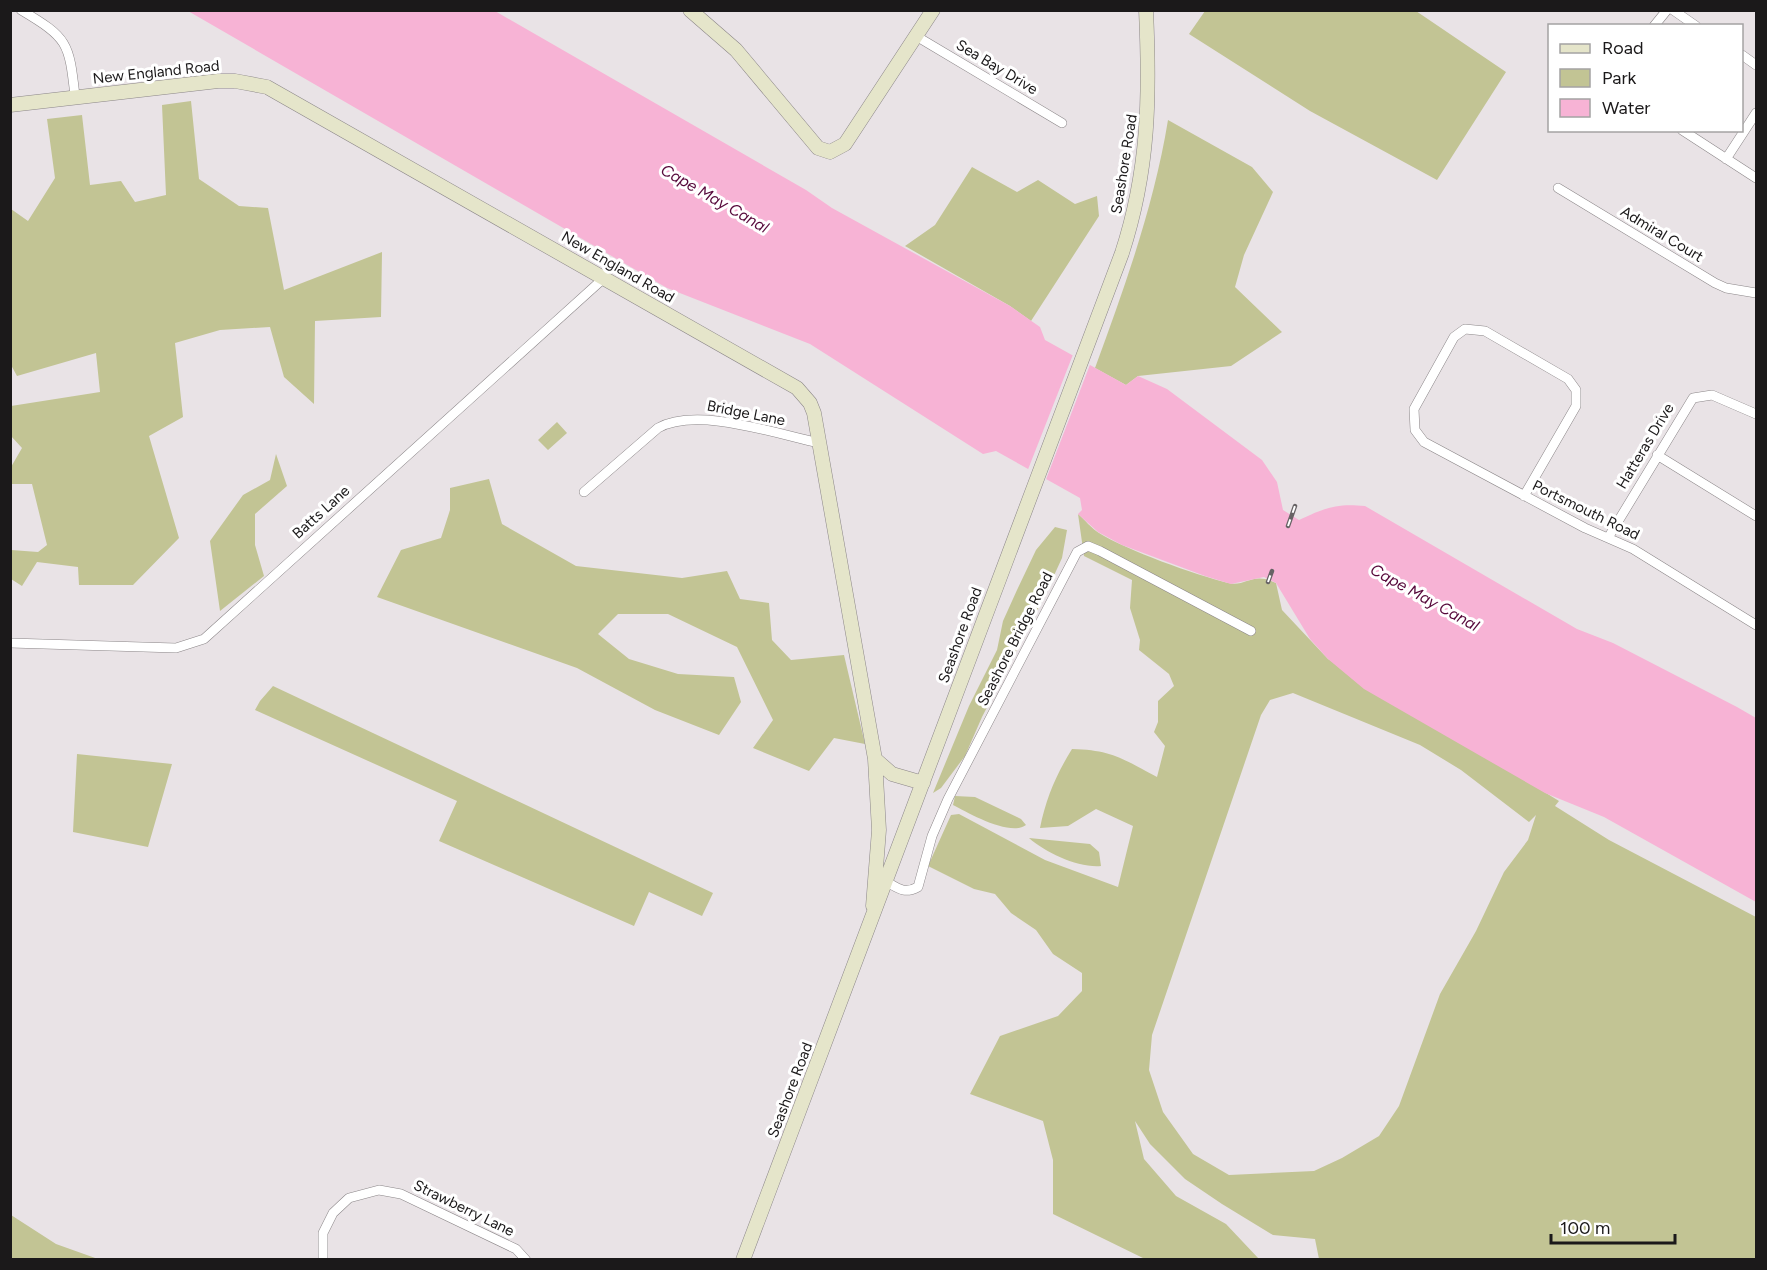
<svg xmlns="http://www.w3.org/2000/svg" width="1767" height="1270" font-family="Figtree,sans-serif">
  <rect width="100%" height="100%" fill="#e9e3e6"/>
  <path fill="#c2c494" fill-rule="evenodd" d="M1205,11H1416L1506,72L1437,180L1310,111L1189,34Z
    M191,101L199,179L239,206L268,208L284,290L382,252L381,317L315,321L314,404L284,377L270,327L220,330L175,343L183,417L149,436L179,538L133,585H79L78,567L37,562L22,586L11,579V550L38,552L47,545L32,484H11V467L22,448L11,436V406L100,392L96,353L17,376L11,365V209L28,221L55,178L47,119L82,115L90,185L121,181L135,202L166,195L162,105Z
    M1168,120L1252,167L1273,192L1244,255L1235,287L1282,332L1231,366L1138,376L1126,385L1095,368C1125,286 1154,206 1168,120Z
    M972,167L1017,192L1038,180L1075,204L1097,196L1099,216L1031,321L1010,306L905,246L935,225Z
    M557,422L567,433L548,450L538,440Z
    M276,454L287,486L255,514V545L264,576L220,611L210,541L243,495L270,480Z
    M489,479L502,524L576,566L682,578L727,571L740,599L769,603L772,640L791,660L844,655L865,744L834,738L809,771L753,748L773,720L737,647L668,614H618L598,634L629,659L678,674L734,677L741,702L719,735L655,710L577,668L377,597L401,550L441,538L450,510V488Z
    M1078,514C1085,520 1091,528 1099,533C1126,550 1196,575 1228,583C1247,587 1252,571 1276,583L1282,610L1328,659L1559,801L1555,806L1609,840L1756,917V1259H1319L1315,1239L1273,1235L1222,1204L1185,1179L1150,1144L1135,1121L1144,1159L1176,1196L1226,1224L1259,1259H1145L1053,1214V1160L1043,1121L970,1094L1000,1036L1058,1016L1082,991V973L1053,954L1036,930L1011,913L995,894L974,889L928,866L951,815L959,814L1045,860L1118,887L1133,826L1096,809L1068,826L1040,828C1046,798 1056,775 1072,749C1112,750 1123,759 1157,777L1165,746L1154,732L1158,722V701L1174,686L1169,674L1139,650L1140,640L1130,608L1132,580L1084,556ZM1293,693L1420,745L1461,770L1529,822L1536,815L1528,840L1504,872L1476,931L1440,994L1399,1106L1379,1136L1342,1158L1314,1171L1229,1175L1193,1154L1163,1112L1149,1070L1152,1035L1261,715L1270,700Z
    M1055,527L1067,530L1062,558L1045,595L982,717L965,756L941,788L933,793L969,706L997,650L1003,621L1017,590L1036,550Z
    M273,686L713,893L702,916L649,892L634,926L439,841L457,801L255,710L260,701Z
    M77,754L172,764L148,847L73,832Z
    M955,796L975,797L1021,819L1026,825C1011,837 968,813 953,805Z
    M1029,838L1090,844L1099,852L1101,866C1078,868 1046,853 1029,838Z
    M11,1215L56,1244L98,1259H11Z"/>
  <path fill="#f7b3d5" d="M188,11H495L806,190L832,208L1010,306L1040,327L1045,340L1126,385L1138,376L1167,389L1262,460L1277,482L1283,510L1299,520C1325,508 1336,503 1365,506L1577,629L1613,643L1737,707L1756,718V902L1604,817L1545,793L1364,689L1328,659L1310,639L1276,583L1264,577L1231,584L1205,576L1122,545L1098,532L1078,514L1082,510L1080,498L996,451L983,454L810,344L667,288Z"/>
  <path fill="#e9e3e6" d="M1074,352L1091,362L1045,482L1027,472Z"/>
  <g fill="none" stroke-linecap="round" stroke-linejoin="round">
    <defs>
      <path id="street" d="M21,10C68,38 69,42 75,96
        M1673,10L1696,26
        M1654,26L1667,10
        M916,36L1062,123
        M1742,55L1756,65
        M1682,130L1756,178
        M1726,159L1756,113
        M1558,188L1715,283L1726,288L1756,293
        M1657,455L1756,516
        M584,492L658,428C697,406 776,434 819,443
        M1524,496L1576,406V390L1568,379L1485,331L1465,329L1454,337L1414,409L1415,430L1424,442L1585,528L1633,549L1756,625
        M1608,538L1693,398L1712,395L1756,414
        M10,643L176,648L204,639L604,278
        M887,882C899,889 905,894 918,887L932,836L948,799L1077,552L1088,546L1100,551L1251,631
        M323,1260V1233L333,1213L349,1198L379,1190L401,1194L516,1249L526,1260"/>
      <path id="secondary" d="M690,10L736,50L818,148L830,152L845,144L933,10
        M10,105L218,81H235L267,87L797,388L810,403L814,413L875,759L892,774L923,783
        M873,906L879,830L875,759
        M743,1260L1122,253C1149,170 1150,97 1146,10"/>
    </defs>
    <use href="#street" stroke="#8b8688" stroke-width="10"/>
    <use href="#secondary" stroke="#8b8688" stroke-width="15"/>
    <use href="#street" stroke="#fff" stroke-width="9"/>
    <use href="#secondary" stroke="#e5e5ca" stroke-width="14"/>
    <defs>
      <path id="rail" d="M1288,526L1295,506
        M1268,582L1272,571"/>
    </defs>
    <use href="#rail" stroke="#676365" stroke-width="4.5"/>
    <use href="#rail" stroke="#fff" stroke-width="2" stroke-dasharray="7" stroke-linecap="butt"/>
  </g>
  <g text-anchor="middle" stroke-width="6" stroke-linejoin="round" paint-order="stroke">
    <g font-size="15" fill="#1b191a" stroke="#fff">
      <text transform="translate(997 67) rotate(31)" y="5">Sea Bay Drive</text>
      <text transform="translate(156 72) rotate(-6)" y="5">New England Road</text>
      <text transform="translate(1124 164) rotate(-81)" y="5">Seashore Road</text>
      <text transform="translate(1662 234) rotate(31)" y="5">Admiral Court</text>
      <text transform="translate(618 267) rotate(30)" y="5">New England Road</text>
      <text transform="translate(746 413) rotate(11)" y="5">Bridge Lane</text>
      <text transform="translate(1645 446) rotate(-59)" y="5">Hatteras Drive</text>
      <text transform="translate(1586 510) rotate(26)" y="5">Portsmouth Road</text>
      <text transform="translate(321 512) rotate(-42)" y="5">Batts Lane</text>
      <text transform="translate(960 635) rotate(-70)" y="5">Seashore Road</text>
      <text transform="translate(1015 639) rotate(-63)" y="5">Seashore Bridge Road</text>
      <text transform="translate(790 1090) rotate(-69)" y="5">Seashore Road</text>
      <text transform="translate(464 1208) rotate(26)" y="5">Strawberry Lane</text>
    </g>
    <g font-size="16" font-style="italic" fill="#56073a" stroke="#fff">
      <text transform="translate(715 198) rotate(30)" y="6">Cape May Canal</text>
      <text transform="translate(1425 597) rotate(29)" y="6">Cape May Canal</text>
    </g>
  </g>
  <rect width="1767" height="1270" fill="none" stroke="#1b191a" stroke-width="24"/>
  <rect x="1548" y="24" width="195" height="108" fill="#ffffff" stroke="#a4a3a3" stroke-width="1.5"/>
  <rect x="1560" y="44" width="30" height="9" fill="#e5e5ca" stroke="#a4a3a3" stroke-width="1.5"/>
  <text x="1602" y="54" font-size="18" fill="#1b191a">Road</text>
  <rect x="1560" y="69" width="30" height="18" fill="#c2c494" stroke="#a4a3a3" stroke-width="1.5"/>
  <text x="1602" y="84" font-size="18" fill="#1b191a">Park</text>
  <rect x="1560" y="99" width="30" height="18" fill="#f7b3d5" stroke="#a4a3a3" stroke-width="1.5"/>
  <text x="1602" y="114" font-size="18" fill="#1b191a">Water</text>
  <path d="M1551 1234v9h124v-9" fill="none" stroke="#1b191a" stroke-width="3"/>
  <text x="1560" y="1234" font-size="18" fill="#1b191a" stroke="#ffffff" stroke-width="4.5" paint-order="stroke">100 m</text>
</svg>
